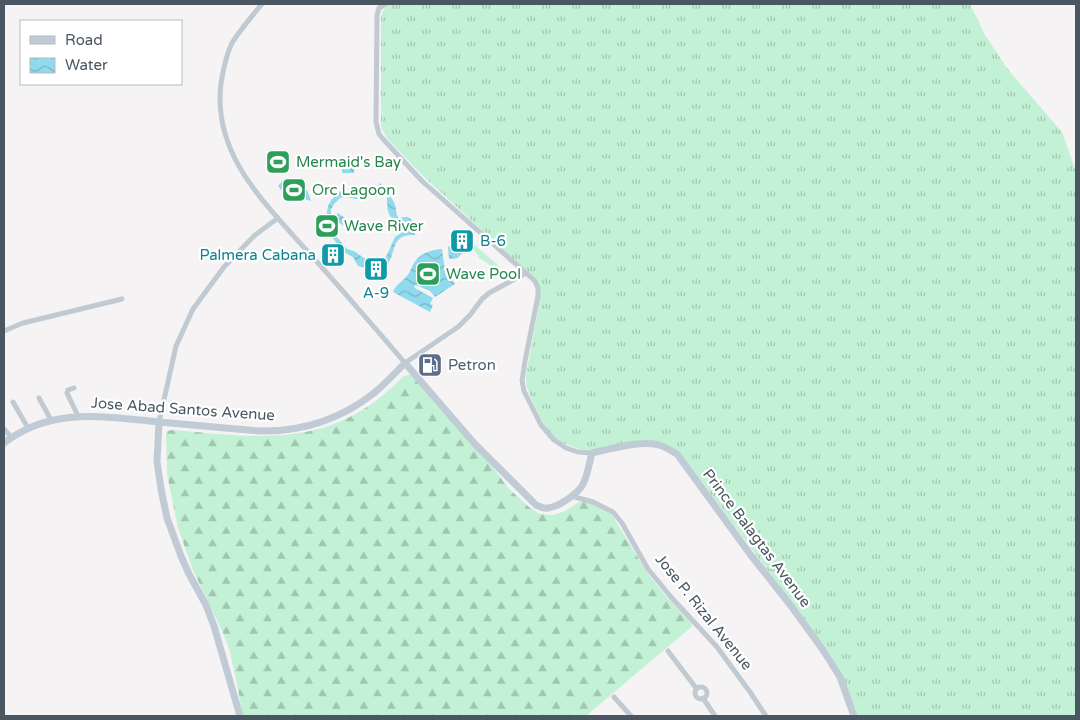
<svg xmlns="http://www.w3.org/2000/svg" width="1080" height="720" font-family="'Varela Round',sans-serif">
  <defs>
    <pattern id="grass-tufts" width="24" height="20" patternUnits="userSpaceOnUse" patternTransform="scale(1.25)"><rect width="24" height="20" fill="#c3f1d5"/><path d="M3 7l-1-3M5 7V3M7 7l1-3M15 17l-1-3M17 17v-4M19 17l1-3" fill="none" stroke="#a0c6b0"/></pattern>
    <pattern id="forest-firs" width="22" height="20" patternUnits="userSpaceOnUse" patternTransform="scale(1.25)"><rect width="22" height="20" fill="#c3f1d5"/><path d="M5 1l3.5 6h-7zM16 11l3.5 6h-7z" fill="#a0c6b0"/></pattern>
    <pattern id="water-waves" width="16" height="10" patternUnits="userSpaceOnUse" patternTransform="scale(1.25)"><rect width="16" height="10" fill="#90daee"/><path d="M0 5q4-4 8 0t8 0" fill="none" stroke="#78b4c4"/></pattern>
  </defs>
  <rect width="100%" height="100%" fill="#f5f3f3"/>
  <path fill="url(#grass-tufts)" d="M393,4H970L985,35L1009,71L1062,132L1076,172V716H858L843,676L830,654L683,457L667,445L583,450C571,447 557,442 549,432C543,424 530,397 527,387C526,383 526,379 526,375L540,299L531,275L422,175L387,138L381,127V18C382,11 385,6 393,4Z"/>
  <path fill="url(#forest-firs)" d="M462,234L499,266L500,272L496,277L492,279L490,276C496,267 486,261 478,258L479,256L470,246Z
    M408,375H411L488,460L508,488L529,507L540,514L553,515L565,511L581,501L591,503L607,511L612,515L648,574L665,595L691,622L692,626L689,629L586,716H243L238,689L230,652L224,635L193,570L178,528L167,474L166,433L167,431L172,430C238,435 303,447 362,410C378,401 391,388 404,376Z"/>
  <path fill="url(#water-waves)" fill-rule="evenodd" d="M284,153L286,155L282,166L277,171H274L271,167L276,155Z
    M342,165H354V173H342Z
    M289,178C301,180 308,189 311,201L304,199H301L297,194L292,197L283,192L278,186L284,179Z
    M381,183L382,186L381,187C387,192 393,198 395,205C397,211 395,213 399,218L407,217L411,219L413,225L410,230L415,233V235C388,234 398,255 385,267L369,266L362,267L358,266L353,257L344,252L327,231L325,224L328,206L332,199L343,189L346,193L345,194L353,196L358,195L366,189L374,188ZM383,193L387,197C387,208 387,220 400,222C403,222 406,222 408,222L409,225L407,229L395,237L385,259L379,263L364,258L354,251L347,249L331,230L329,224L331,217V209L334,204L340,198L344,197L357,199L370,194Z
    M338,213L349,221L345,227L334,219Z
    M457,241L460,246L465,251L457,258L449,259L448,247Z
    M442,249L445,270L455,284L435,297L430,291L416,285L414,286L415,288L433,298L430,304L433,305L430,312L393,292C396,284 401,283 406,277C410,273 411,268 414,263C420,253 431,250 442,249Z"/>
  <g fill="none" stroke-linecap="round" stroke-linejoin="round">
    <path stroke="#c1cad2" stroke-width="5" d="M262,4C252,16 240,30 232,43C226,55 223,71 221,83C212,155 265,203 308,252C341,288 373,326 405,363L458,327L470,315L482,299L489,293L526,273
      M386,4L379,8L377,15L376,122L379,134L383,139L422,181L535,281L538,288V296L525,361L522,381L524,391L541,425L554,440L566,448L578,452L592,453
      M4,331L23,323L122,299
      M74,388L68,390L67,393L78,416
      M39,398L51,420
      M13,402L28,428
      M159,422L176,346L193,309L224,267L255,235L278,218
      M4,429L11,437
      M571,496L593,502L613,512L622,523L648,569L671,597L717,647L750,692L766,716
      M668,651L696,688
      M695 693a6 6 0 1 1 12 0a6 6 0 1 1-12 0Z
      M614,697L631,716
      M703,698L715,716"/>
    <path stroke="#c1cbd6" stroke-width="7" d="M159,422L157,461L161,489L167,518L181,556L189,574L206,605L214,626L240,716
      M4,443C52,406 104,417 159,422C193,425 226,428 259,431C301,432 341,419 374,393C385,384 395,373 405,363L474,443L536,505C540,507 543,509 548,508C558,507 578,494 583,484C588,475 589,463 592,453C612,449 639,440 659,445C666,447 671,451 677,454L750,554L791,606L823,650L840,677L854,716"/>
  </g>
  <defs>
    <symbol id="stadium-square" viewBox="-11 -11 22 22"><rect x="-9" y="-9" width="18" height="18" rx="4" fill="#2e9e5b" stroke="#fff"/><path d="M0-5a6.5 5 0 1 0 0 10a6.5 5 0 1 0 0-10ZM-3.5-1.8h7v3.6h-7Z" fill="#fff"/></symbol>
    <symbol id="building-square" viewBox="-11 -11 22 22"><rect x="-9" y="-9" width="18" height="18" rx="4" fill="#0f9aa8" stroke="#fff"/><path d="M-4-6H4V6H1V3H-1V6H-4ZM-2.5-4.3h1.7v1.8h-1.7ZM.8-4.3h1.7v1.8H.8ZM-2.5-1h1.7V.8h-1.7ZM.8-1h1.7V.8H.8Z" fill="#fff"/></symbol>
    <symbol id="fuel-square" viewBox="-11 -11 22 22"><rect x="-9" y="-9" width="18" height="18" rx="4" fill="#5c6f8a" stroke="#fff"/><path d="M-5.5-6h7V0h2V4h1.3V-2.5L3-4.5l.8-.8L6-3V5H2.5V1h-1V6h-7ZM-4.2-4.7v3.2H.2V-4.7Z" fill="#fff"/></symbol>
  </defs>
  <g fill-rule="evenodd">
    <use href="#stadium-square" x="264" y="148" width="28" height="28"/>
    <use href="#stadium-square" x="280" y="176" width="28" height="28"/>
    <use href="#stadium-square" x="313" y="212" width="28" height="28"/>
    <use href="#building-square" x="448" y="227" width="28" height="28"/>
    <use href="#building-square" x="319" y="241" width="28" height="28"/>
    <use href="#building-square" x="362" y="255" width="28" height="28"/>
    <use href="#stadium-square" x="414" y="260" width="28" height="28"/>
    <use href="#fuel-square" x="416" y="351" width="28" height="28"/>
  </g>
  <g text-anchor="middle" stroke-width="4.5" stroke-linejoin="round" paint-order="stroke">
    <g font-size="15" fill="#27864d" stroke="#fff" text-anchor="start">
      <text x="296" y="167">Mermaid's Bay</text>
      <text x="312" y="195">Orc Lagoon</text>
      <text x="344" y="231">Wave River</text>
      <text x="446" y="279">Wave Pool</text>
    </g>
    <g font-size="15" fill="#0d838f" stroke="#fff" text-anchor="start">
      <text x="480" y="246">B-6</text>
      <text x="316" y="260" text-anchor="end">Palmera Cabana</text>
      <text x="376" y="298" text-anchor="middle">A-9</text>
    </g>
    <g font-size="15" fill="#4e5e75" stroke="#fff" text-anchor="start">
      <text x="448" y="370">Petron</text>
    </g>
    <g font-size="15" fill="#4a5661" stroke="#fff">
      <text transform="translate(183 409) rotate(4)" y="5">Jose Abad Santos Avenue</text>
      <text transform="translate(757 538) rotate(53)" y="5">Prince Balagtas Avenue</text>
      <text transform="translate(704 612) rotate(51)" y="5">Jose P. Rizal Avenue</text>
    </g>
  </g>
  <rect width="1080" height="720" fill="none" stroke="#4a5661" stroke-width="10"/>
  <rect x="20" y="20" width="162" height="65" fill="#ffffff" stroke="#b7bbc0"/>
  <rect x="30" y="36" width="25" height="8" fill="#c1cbd6" stroke="#b7bbc0"/>
  <text x="65" y="45" font-size="15" fill="#4a5661">Road</text>
  <rect x="30" y="58" width="25" height="15" fill="url(#water-waves)" stroke="#b7bbc0"/>
  <text x="65" y="70" font-size="15" fill="#4a5661">Water</text>
</svg>
